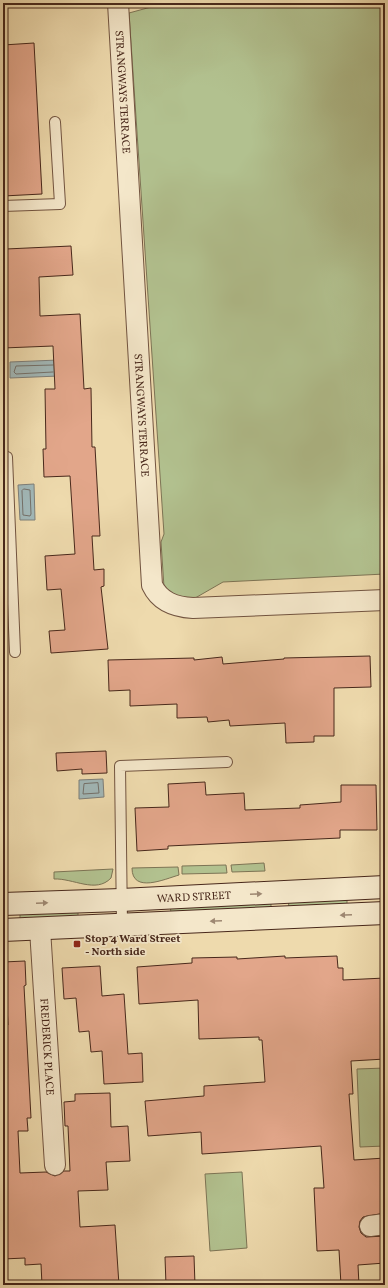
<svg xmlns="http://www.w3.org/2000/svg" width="388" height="1288" font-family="Vollkorn,serif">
  <rect width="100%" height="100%" fill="#eedaad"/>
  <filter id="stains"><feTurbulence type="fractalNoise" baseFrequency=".005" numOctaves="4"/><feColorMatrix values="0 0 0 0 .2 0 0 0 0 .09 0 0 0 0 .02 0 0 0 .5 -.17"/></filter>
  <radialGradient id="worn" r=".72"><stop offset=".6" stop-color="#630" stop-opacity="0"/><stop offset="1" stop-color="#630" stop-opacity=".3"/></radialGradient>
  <path fill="#b2c18f" stroke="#7d7455" d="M151,3H385V574L223,582L190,601L181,600L164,587L161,542L164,534L129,13L151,7Z
    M264,863L265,871L232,872L231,865Z
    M226,865L227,873L182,874V866Z
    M178,867L179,875C165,879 132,894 132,868Z
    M113,869L111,878C96,894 73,878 54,879V872Z
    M347,896V906L289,908L288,898Z
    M271,900V909L171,913L170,904Z
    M78,908V917L20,919V910Z
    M385,1068V1146L360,1147L357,1069Z
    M242,1172L247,1248L210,1251L205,1174Z"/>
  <path fill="#a1b7b7" stroke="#7d7e79" d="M58,360L59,376L10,378V362Z
    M34,484L35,520H20L18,485Z
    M103,779L104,797L79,799V780Z"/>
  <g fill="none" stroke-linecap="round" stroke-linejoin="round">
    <path stroke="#747069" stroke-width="1" d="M53,365L16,366L14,372L16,374L53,372
      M24,489L30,490L31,514L30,516L23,515L22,491Z
      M98,783L99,793L83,794L84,784Z"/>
  </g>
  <path fill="#e2a68a" stroke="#48281b" d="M34,43L42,194L3,196V45Z
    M71,246L73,275L39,277L40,316L80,314L84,389L91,388L92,447H95L100,536H92L94,570L104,569V586L101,587L108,649L51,653L49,631L65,630L61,589L47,590L45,556L75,554L70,476L44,477L43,449H46L45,389H55L53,346L3,348V262H6V249Z
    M370,656L371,687L334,688V736H314V742L286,743L285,723L230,726L229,720L208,722L207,717L177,718V704L130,706V690L109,691L108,660L194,658V660L222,657L223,664L284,659V658Z
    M106,751L107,773L82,774V769L57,771L56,753Z
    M205,782L206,795L244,793L245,810L300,808V805L341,802V785H376L377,830H340V838L168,846V849L137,851L135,808L169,807L168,784Z
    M285,956V958L337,956L338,968H343V980L385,978V1059L351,1061L353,1094H349L354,1160L385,1158V1213L363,1217L360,1221L359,1227L361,1233L366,1237L385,1236V1263L358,1265L359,1285H341L339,1250L317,1251L314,1188H324L321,1146L202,1154L201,1132L148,1136L145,1101L204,1096V1086L265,1082L262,1040H259V1037L199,1039L198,1000L139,1004L137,967L192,963V958L237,957V959Z
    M25,961L26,985L24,986L31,1118H27L28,1131H18L20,1173L46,1172L55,1176L64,1171H70L68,1126H65L64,1102L75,1101V1094L110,1093L111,1127L128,1126L130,1161L106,1162L108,1190L78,1191L80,1227L115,1225L119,1285H42L41,1264L25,1265V1258L3,1259V1025H8L6,987H3V962Z
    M100,966L102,996L124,994L128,1054L142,1053L143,1082L104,1084L102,1051L91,1052L89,1031L79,1032L76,998L64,999L62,968Z
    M194,1256L195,1285H166L165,1257Z"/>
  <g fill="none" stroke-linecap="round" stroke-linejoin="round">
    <defs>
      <path id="lane" d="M3,206L60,204L55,122
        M7,457L15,652
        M122,925L120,766L227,762"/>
      <g id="street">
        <path id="s1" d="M118,3L152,585C160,602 175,607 193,608L385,600"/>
        <path id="s2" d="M40,929L55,1165"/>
        <path d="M370,1226L385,1224"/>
      </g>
      <g id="secondary">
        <path id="s3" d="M3,904L121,900L385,887"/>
        <path d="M3,930L385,913"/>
      </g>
    </defs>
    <use href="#lane" stroke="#725440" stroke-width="12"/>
    <use href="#street" stroke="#725440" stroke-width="22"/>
    <use href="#secondary" stroke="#48281b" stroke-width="24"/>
    <use href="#lane" stroke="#f4e7ca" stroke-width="10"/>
    <use href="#street" stroke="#f4e7ca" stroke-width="20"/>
    <use href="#secondary" stroke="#f4e7ca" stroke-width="22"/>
  </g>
  <defs><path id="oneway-solid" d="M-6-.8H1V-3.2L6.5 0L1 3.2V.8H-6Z"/></defs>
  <g fill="#9e8872">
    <use href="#oneway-solid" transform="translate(256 894) rotate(-3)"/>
    <use href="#oneway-solid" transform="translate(42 903) rotate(-2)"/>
    <use href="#oneway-solid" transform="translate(346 915) rotate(177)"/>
    <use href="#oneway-solid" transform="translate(216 921) rotate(177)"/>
  </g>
  <rect fill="#8f2418" stroke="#f4e7ca" stroke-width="1.5" x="73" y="940" width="8" height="8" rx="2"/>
  <g text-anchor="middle" stroke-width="3.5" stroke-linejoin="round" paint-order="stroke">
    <g font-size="11" fill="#48281b" stroke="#f4e7ca">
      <text dy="4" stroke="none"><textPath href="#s1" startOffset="89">STRANGWAYS TERRACE</textPath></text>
      <text dy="4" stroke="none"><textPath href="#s1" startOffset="413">STRANGWAYS TERRACE</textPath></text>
      <text dy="4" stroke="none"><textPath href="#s3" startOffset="191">WARD STREET</textPath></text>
      <text dy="4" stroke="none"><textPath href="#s2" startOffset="118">FREDERICK PLACE</textPath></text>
    </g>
    <g font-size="11" font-weight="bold" fill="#48281b" stroke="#f4e7ca" text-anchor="start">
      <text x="85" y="942">Stop 4 Ward Street<tspan x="85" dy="13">- North side</tspan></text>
    </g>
  </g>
  <rect width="388" height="1288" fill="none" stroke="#eedaad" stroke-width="16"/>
  <rect x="4" y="4" width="380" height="1280" fill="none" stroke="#48281b" stroke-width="2"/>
  <rect x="8" y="8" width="372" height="1272" fill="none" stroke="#48281b"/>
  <rect width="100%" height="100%" filter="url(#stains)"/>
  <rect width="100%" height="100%" fill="url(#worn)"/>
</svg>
